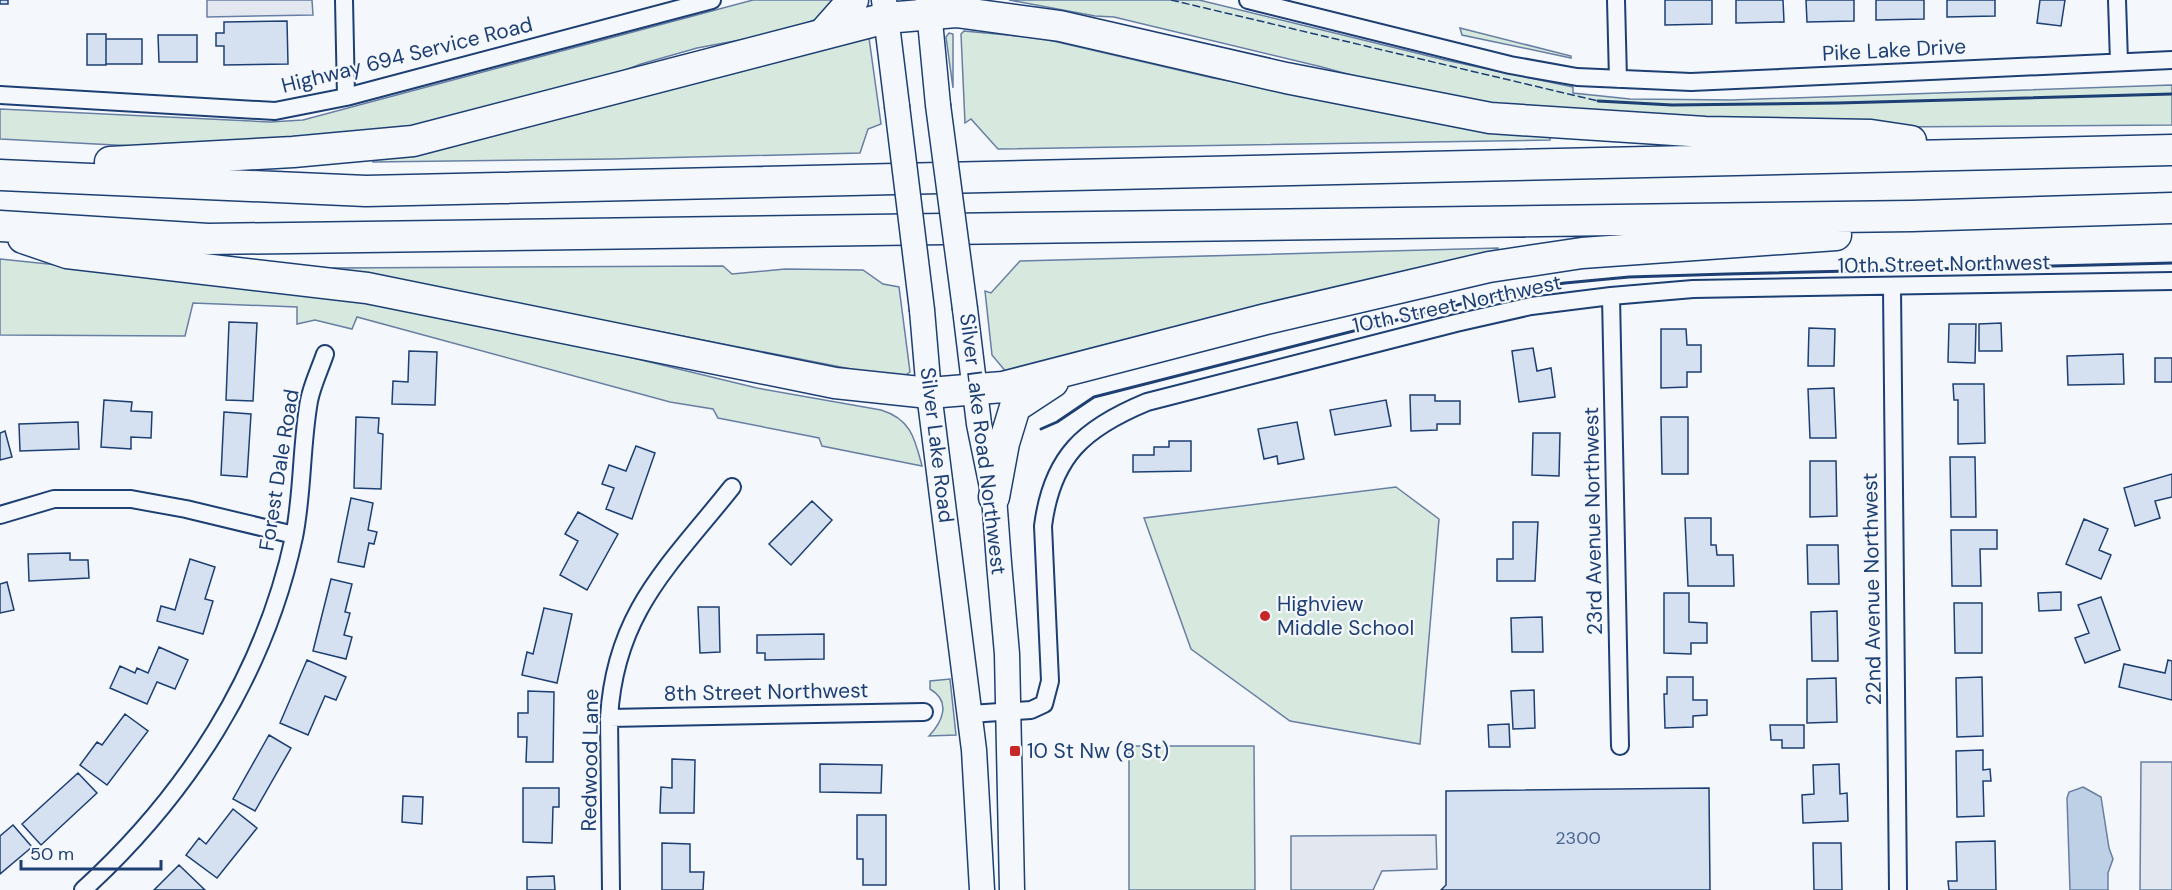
<svg xmlns="http://www.w3.org/2000/svg" width="2172" height="890" font-family="'DM Sans',sans-serif">
  <rect width="100%" height="100%" fill="#f4f7fb"/>
  <path fill="#d7e8df" stroke="#687fa3" stroke-width="1.5" d="M753,0H841L822,17L783,32L697,48L641,64L596,81L412,127L305,143L153,147L0,139V109L270,122L303,120Z
    M1009,0H1199L1445,60L1573,87V93L1630,99L1731,100L2172,85V125L1889,127L1542,115L1423,95L1322,67L1114,17L1095,16Z
    M1460,28L1571,56V58L1462,35Z
    M964,31L1040,38L1213,78L1387,109L1551,132L1550,140L998,149L971,119L965,123L961,34Z
    M949,33L953,34V88L946,37Z
    M860,36L869,38L881,124L868,129L860,153L613,159L373,162L371,153Z
    M1498,248V257L1007,373L992,355L985,291L991,293L1020,261Z
    M0,259L309,291L501,326L757,388L881,410C911,419 915,439 922,466L822,446L819,438L718,418L713,409L670,402L357,317L352,329L315,320L297,324V307L193,303L185,336L0,335Z
    M723,266L732,274L785,269L863,270L883,284L899,287L910,372L904,376L866,372L652,330L554,315L332,274L333,268Z
    M1396,487L1439,519L1420,744L1290,721L1191,649L1144,518Z
    M950,679L956,735L929,736C942,722 952,702 930,689V681Z
    M1129,746H1254L1255,890H1129Z"/>
  <path fill="#e3e8f0" stroke="#687fa3" stroke-width="1.5" d="M207,0H312L313,15L207,17Z
    M2141,762H2172V890H2140Z
    M1436,835L1437,869L1382,871L1373,890H1291V836Z"/>
  <path fill="#bed0e5" stroke="#687fa3" stroke-width="1.5" d="M2083,787L2101,797L2109,848L2113,859L2108,873V890H2070L2067,798L2069,792Z"/>
  <path fill="#d5e0f0" stroke="#1d3f73" stroke-width="1.5" d="M0,0H8V4H0Z
    M1665,0H1712V24L1665,25Z
    M1736,0H1783L1784,22L1736,23Z
    M1806,0H1854V21L1807,22Z
    M1876,0H1924V19L1876,20Z
    M1947,0H1995V16L1947,17Z
    M2040,0H2065L2061,26L2037,23Z
    M287,21L288,64L224,65V46H216V33H224V22Z
    M87,34H106V65H87Z
    M158,35H197V62H159Z
    M106,39H142V64H106Z
    M229,322L257,323L253,401L226,400Z
    M2001,323L2002,351H1979V324Z
    M1949,324H1976L1975,363L1948,362Z
    M1809,328L1835,329L1834,366H1808Z
    M1661,329H1686L1687,345H1701V372H1687V387L1661,388Z
    M1533,348L1537,371L1551,368L1555,397L1519,402L1512,351Z
    M409,351L437,352L435,405L392,404L393,381L408,382Z
    M2123,354L2124,384L2068,385L2067,356Z
    M2155,358H2172V382H2155Z
    M1953,384H1984L1985,443L1958,444V400H1954Z
    M1834,388L1836,438H1810L1808,389Z
    M1410,395H1435V401H1460V424H1437V430L1411,431Z
    M104,400L132,402L131,411L152,412L151,438L131,437V449L101,447Z
    M1386,400L1391,426L1335,435L1330,410Z
    M224,412L251,414L247,477L221,475Z
    M356,417L379,418L378,433L383,434L381,489L354,488Z
    M1661,417H1688V474H1662Z
    M78,422L79,449L20,451L19,424Z
    M1297,422L1304,459L1278,464L1277,456L1264,459L1258,429Z
    M5,431L12,457L0,460V433Z
    M1533,433H1560L1559,476L1532,475Z
    M1169,441H1191V471L1133,472V455H1154V447H1169Z
    M636,446L655,453L632,519L606,509L614,488L602,484L609,465L626,471Z
    M1950,457H1975L1976,517H1951Z
    M1810,461H1836L1837,516L1810,517Z
    M2172,474V497L2155,501L2160,518L2135,526L2124,488Z
    M351,498L373,503L368,530L377,532L374,544L369,543L364,567L338,562Z
    M812,501L832,520L791,565L769,544Z
    M578,512L618,534L587,590L560,575L578,541L565,534Z
    M1685,518H1711V545H1716L1717,555H1733L1734,586H1688Z
    M2084,519L2108,529L2099,550L2111,555L2101,579L2066,564Z
    M1513,522H1538L1535,581H1497V559H1513Z
    M1951,530H1997V549H1980L1981,586H1952Z
    M1807,545H1838L1839,584H1808Z
    M70,553V560H88L89,578L29,581L28,554Z
    M190,559L215,567L205,599L213,601L203,634L157,621L161,606L175,610Z
    M331,579L352,584L345,612L350,613L344,635L352,637L346,659L313,651Z
    M7,582L14,610L0,613V584Z
    M2061,592V610L2039,611L2038,593Z
    M1664,593H1689V622L1707,623V643H1691V654L1664,653Z
    M2101,597L2120,650L2085,663L2075,638L2089,633L2078,605Z
    M1954,603H1982V653H1955Z
    M698,607H719L720,652L700,653Z
    M544,608L572,614L557,683L522,675L527,652L533,654Z
    M1837,611L1838,661H1812L1811,612Z
    M1542,617L1543,652H1512L1511,618Z
    M824,634V659L765,660V653H757V635Z
    M159,647L188,660L175,689L157,682L147,704L110,688L120,666L135,673L137,668L148,673Z
    M307,660L346,677L336,700L325,696L308,735L280,723Z
    M2168,660L2172,661V700L2119,687L2124,664L2165,673Z
    M1667,677H1693V700H1707V715L1693,716V727L1665,728L1664,694H1667Z
    M1982,677L1983,736L1957,737L1956,678Z
    M1836,678L1837,722L1807,723V679Z
    M1534,690L1535,728L1513,729L1511,691Z
    M528,691L554,692L553,762H526L527,737H518V713H528Z
    M125,714L148,731L107,785L80,765L97,742L102,745Z
    M1509,724L1510,747H1489L1488,725Z
    M1770,725H1804V748H1782V740H1771Z
    M269,735L291,748L255,811L233,799Z
    M1983,750V770L1990,769L1991,781H1983L1984,816L1957,817L1956,751Z
    M672,759L695,760L694,813H660L661,787L672,788Z
    M820,764L882,765L881,793L820,792Z
    M1839,764L1840,794L1847,793L1848,821L1803,823L1802,795L1814,794L1813,765Z
    M78,773L97,793L41,845L22,824Z
    M523,788H559V807H553L552,843L523,842Z
    M1709,788L1710,890H1441L1446,885V791Z
    M403,796L423,797L422,824L402,822Z
    M233,809L257,828L217,878L186,855L199,838L206,844Z
    M857,815H886V885H863V859H857Z
    M13,825L32,847L0,874V836Z
    M1995,841L1996,890H1949L1948,881H1957L1956,842Z
    M662,843L690,844V872H704L703,890H662Z
    M1813,843H1841L1842,890H1814Z
    M179,865L205,890H154Z
    M554,876L555,890H527V877Z"/>
  <g fill="none" stroke-linecap="round" stroke-linejoin="round">
    <defs>
      <path id="minor" d="M344,0L346,97
        M1248,0L1510,65L1577,77L1691,82L2172,60
        M1616,0L1618,79
        M2117,0L2119,62
        M0,95L275,111L346,97L712,0
        M1892,288L1898,890
        M1611,296L1620,746
        M0,515L54,499H131L186,509L294,535
        M970,714L1031,710L1044,704L1050,681L1043,526C1052,456 1084,428 1147,402L1456,323L1531,306L1611,296L1693,289L2172,281
        M609,718L924,712
        M83,890C187,795 264,676 294,537C303,492 301,446 309,401C312,385 320,369 325,354
        M611,890L609,718C615,612 670,565 732,487"/>
      <path id="secondary" d="M884,0L897,106
        M928,0L938,105
        M965,309L979,424L994,497L999,563L1007,654L1012,890
        M922,310L929,393L974,750L982,890"/>
      <path id="motorway" d="M823,34L853,0
        M110,162L293,152L413,141L886,18L956,12L1060,26L1286,78L1490,118L1705,132L1871,135L1911,141
        M0,175L366,191L2172,150
        M0,226L208,239L1912,216L2172,208
        M23,238L67,253L367,288L835,383L929,393L1003,387L1266,319L1489,267L1582,253L1836,235
        M994,497L1004,443L1015,407L1053,382"/>
    </defs>
    <use href="#minor" stroke="#1d3f73" stroke-width="20"/>
    <use href="#secondary" stroke="#1d3f73" stroke-width="27"/>
    <use href="#motorway" stroke="#1d3f73" stroke-width="33"/>
    <use href="#minor" stroke="#f4f7fb" stroke-width="16"/>
    <use href="#secondary" stroke="#f4f7fb" stroke-width="24"/>
    <use href="#motorway" stroke="#f4f7fb" stroke-width="30"/>
    <defs>
      <path id="secondary-bridge" d="M938,105L965,309
        M897,106L922,310"/>
    </defs>
    <use href="#secondary-bridge" stroke="#1d3f73" stroke-width="27" stroke-linecap="butt"/>
    <use href="#secondary-bridge" stroke="#f4f7fb" stroke-width="24"/>
    <path stroke="#1d3f73" stroke-width="1.5" stroke-dasharray="8 3" stroke-linecap="butt" d="M1171,0L1598,101"/>
    <path stroke="#1d3f73" stroke-width="3" d="M1598,101L1672,105L1838,103L2172,94
      M1041,429L1057,422L1094,397L1444,308L1529,288L1565,283L1629,277L1727,274L2172,263"/>
  </g>
  <g fill="#c62828" stroke="#f4f7fb" stroke-width="2">
    <circle cx="1265" cy="616" r="6"/>
    <rect x="1009" y="745" width="12" height="12" rx="3"/>
  </g>
  <g text-anchor="middle" stroke-width="4.5" stroke-linejoin="round" paint-order="stroke">
    <g font-size="18" fill="#4b6792">
      <text x="1578" y="844">2300</text>
    </g>
    <g font-size="21" fill="#1d3f73" stroke="#f4f7fb">
      <text transform="translate(1894 50) rotate(-3)" y="7">Pike Lake Drive</text>
      <text transform="translate(407 55) rotate(-14)" y="7">Highway 694 Service Road</text>
      <text transform="translate(1944 264) rotate(-1)" y="7">10th Street Northwest</text>
      <text transform="translate(1457 304) rotate(-12)" y="7">10th Street Northwest</text>
      <text transform="translate(983 444) rotate(83)" y="7">Silver Lake Road Northwest</text>
      <text transform="translate(937 445) rotate(83)" y="7">Silver Lake Road</text>
      <text transform="translate(279 470) rotate(-81)" y="7">Forest Dale Road</text>
      <text transform="translate(1593 521) rotate(-91)" y="7">23rd Avenue Northwest</text>
      <text transform="translate(1872 589) rotate(-91)" y="7">22nd Avenue Northwest</text>
      <text transform="translate(766 692) rotate(-1)" y="7">8th Street Northwest</text>
      <text transform="translate(590 760) rotate(-89)" y="7">Redwood Lane</text>
    </g>
    <g font-size="21" fill="#1d3f73" stroke="#f4f7fb" text-anchor="start">
      <text x="1277" y="611">Highview<tspan x="1277" dy="24">Middle School</tspan></text>
      <text x="1027" y="758">10 St Nw (8 St)</text>
    </g>
  </g>
  <path d="M21 860v9h140v-9" fill="none" stroke="#1d3f73" stroke-width="3"/>
  <text x="30" y="860" font-size="18" fill="#1d3f73" stroke="#f4f7fb" stroke-width="4.5" paint-order="stroke">50 m</text>
</svg>
